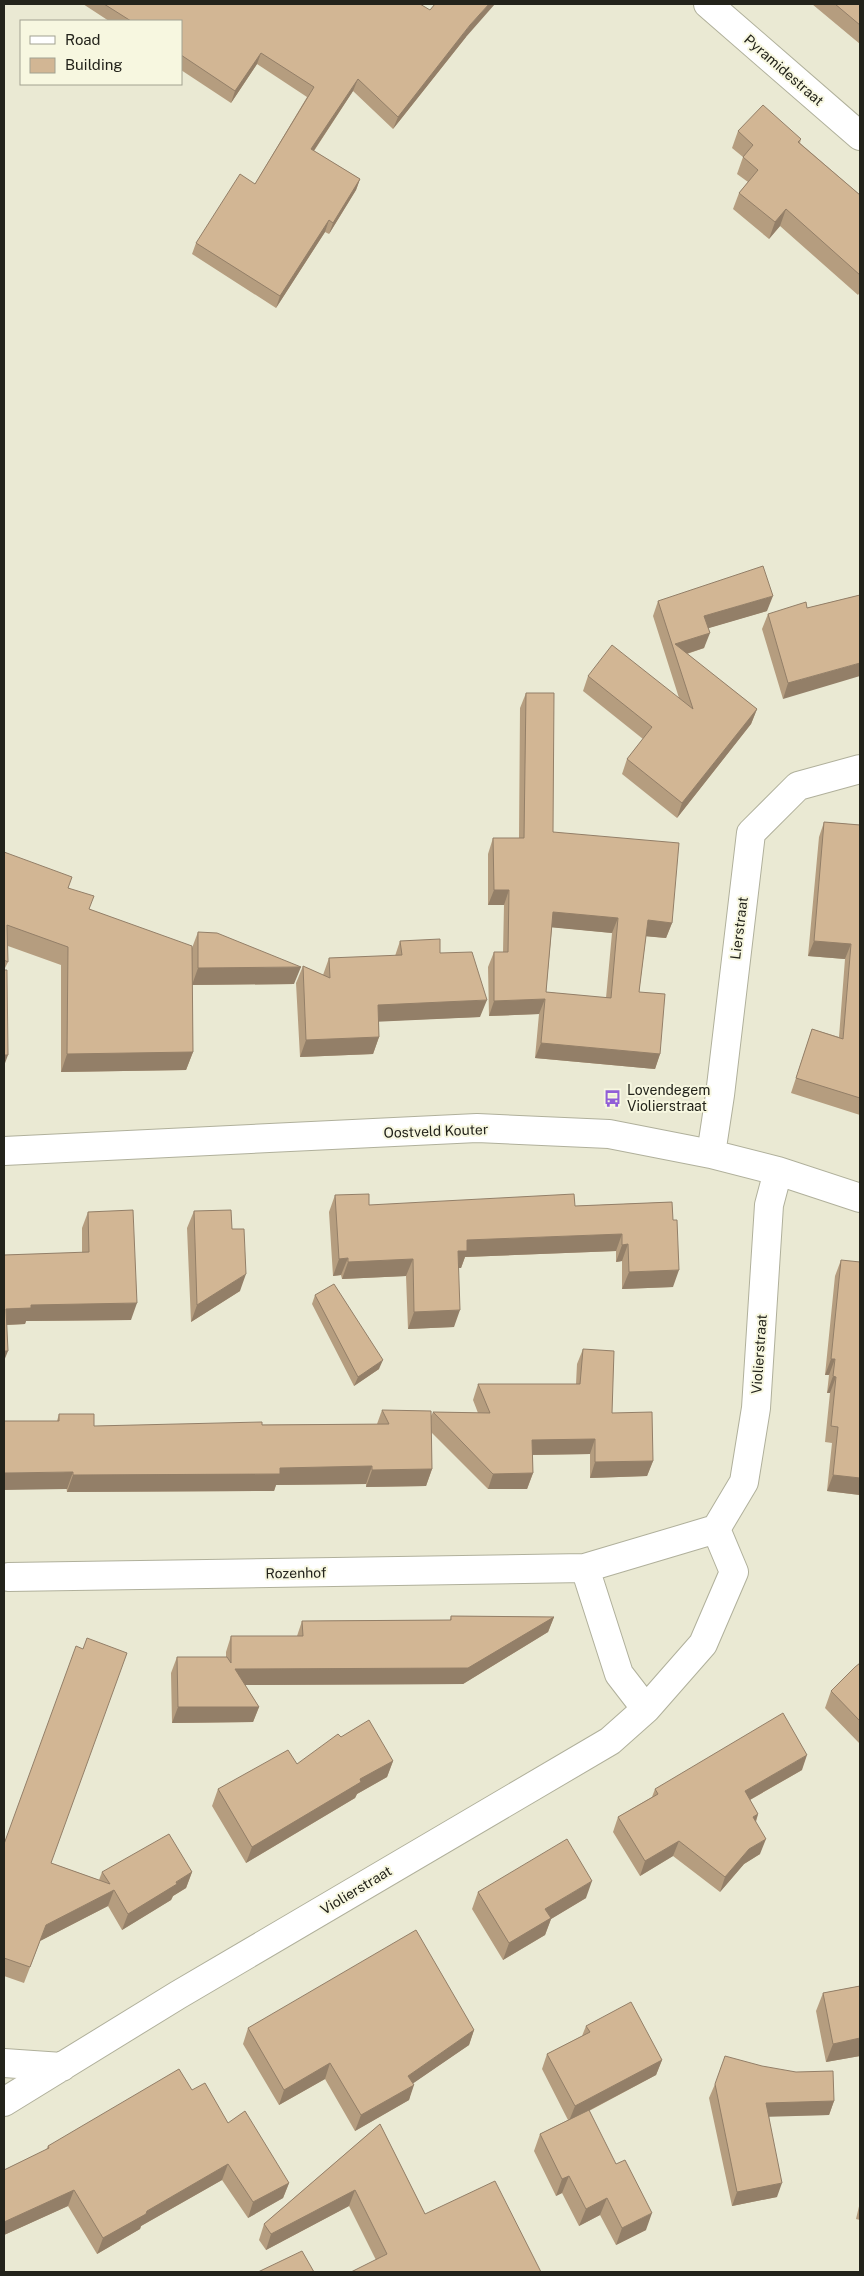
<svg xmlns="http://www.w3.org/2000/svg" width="864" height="2276" font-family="'Public Sans',sans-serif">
  <rect width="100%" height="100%" fill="#eae9d3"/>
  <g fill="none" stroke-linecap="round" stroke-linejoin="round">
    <defs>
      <path id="minor" d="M708,4L860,136
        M4,1151L477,1128L609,1134L711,1154L778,1171L860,1198
        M711,1154L720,1095L751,833L798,786L860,769
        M716,1529L734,1572L703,1644L646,1709L619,1674L585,1568Z
        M716,1529L744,1482L756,1408L769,1205L778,1171
        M8,1577L585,1568
        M4,2063L62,2067
        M4,2102L178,1995L610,1741L646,1709"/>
    </defs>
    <use href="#minor" stroke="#b0b09b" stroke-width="30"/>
    <use href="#minor" stroke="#fff" stroke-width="28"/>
  </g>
  <path fill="#b59d7f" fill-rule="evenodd" d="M83,4H420L466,37L393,129L353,91L314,151L360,179L356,190L329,234L325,232L276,308L192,254L196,243L255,184L307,97L257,64L231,103L181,70V21H109Z
    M812,4H860V44Z
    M738,131L801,139L800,143L860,195V292L858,295L780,226L769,239L733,209L739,193L748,182L737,174L743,157L732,148Z
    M860,595L783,699L762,629L768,614L807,608Z
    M658,601L767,611L708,628L704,648L687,654L757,709L751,724L677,818L622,774L627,759L643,739L583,691L588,676L679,698L653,616Z
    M526,693L553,832L672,923L666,938L646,936L639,992L660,1054L655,1069L535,1058L539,1014L489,1016L488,967L494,952H503L504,905H488V854L493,838H519L520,708ZM552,927L612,933L606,998L546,992Z
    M824,822L860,825V1115L791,1093L812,1029L839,1037L845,959L808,956L819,837Z
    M4,852L69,888L89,909L192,948L198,932L294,984L192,985L193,1052L186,1070L61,1072V965L8,946V962L4,970V1066Z
    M400,941L440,953L480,1017L379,1021V1037L373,1054L300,1057L296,983L303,966L323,975L329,958L395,956Z
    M335,1195L369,1205L575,1206L672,1202L673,1287L622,1289V1261L616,1262V1251L465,1257L461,1268H458L454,1327L408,1329L406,1276L342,1279L341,1275L333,1276L329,1212Z
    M194,1211L240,1291L191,1322L187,1228Z
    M88,1212L131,1320L26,1321L25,1324L7,1325L4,1255L82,1253V1228Z
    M841,1260L860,1495L827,1491L832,1443L825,1442L830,1393H827L829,1375H825L835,1276Z
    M315,1295L379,1369L354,1386L312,1304Z
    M583,1349L612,1413L653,1461L647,1476L590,1478V1454L533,1455V1473L527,1489H488L431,1432L432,1469L426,1486L366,1487V1484L276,1485L274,1491L67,1492L57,1421L59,1414L94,1426L377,1424L382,1410L431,1416L433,1412L478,1413L473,1400L478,1384H576L577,1364Z
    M451,1616L554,1617L548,1632L463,1684L245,1685L259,1707L253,1722L172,1723L171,1673L177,1657H226V1652L231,1636H297L302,1621L450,1620Z
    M860,1663V1744L825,1708L831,1691Z
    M341,1737L393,1761L387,1777L357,1794L355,1798L246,1863L212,1806L218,1789L297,1764Z
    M802,1770L750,1800L758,1814L756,1822L760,1854L744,1864L720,1892L673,1856L640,1876L613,1832L618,1817L652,1797L655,1789Z
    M4,1844L51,1863L99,1880L102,1872H192L186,1888L173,1896L171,1900L122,1930L108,1906L40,1941L24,1983L4,1976Z
    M478,1892L586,1898L551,1919L545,1935L503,1960L472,1909Z
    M860,1986V2056L826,2062L816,2011L823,1993Z
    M586,2026L662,2060L656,2075L589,2111L646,2230L616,2245L600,2215L579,2226L562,2193L556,2196L534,2151L540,2134L568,2120L542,2069L547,2054L582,2036Z
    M248,2028L474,2030L469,2045L413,2083L409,2100L355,2131L325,2079L279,2105L243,2044Z
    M715,2084L834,2101L829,2115L769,2116L777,2197L732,2206L709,2098Z
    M192,2090L228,2123L289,2183L283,2198L248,2218L222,2180L141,2226L140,2229L97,2254L68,2206L4,2235V2170L46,2150L48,2146Z
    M380,2124L425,2214L541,2272L376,2260L349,2206L266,2250L259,2240L264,2224Z
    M860,2202V2220L856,2219Z"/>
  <path fill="#937f68" d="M489,4H495L466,37L393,129L398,117L470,25Z
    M261,53L257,64L231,103L235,91Z
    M358,79L353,91L307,161L311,149Z
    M360,179L356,190L329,234L333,223Z
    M786,209L780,226L769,239L775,222Z
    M329,220L325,232L276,308L280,296Z
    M773,596L767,611L699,631L704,616Z
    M710,633L704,648L676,657L675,644Z
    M860,663V676L783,699L788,683Z
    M757,709L751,724L677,818L682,803Z
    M494,890H509L504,905H488Z
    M553,912L618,918L612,933L548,927Z
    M648,920L672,923L666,938L643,936Z
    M814,941L851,944L845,959L808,956Z
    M301,967L294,984L192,985L198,968Z
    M545,999L539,1014L489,1016L494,1001Z
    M487,1000L480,1017L372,1022L378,1005Z
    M379,1037L373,1054L300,1057L306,1040Z
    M541,1043L660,1054L655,1069L535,1058Z
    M193,1052L186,1070L61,1072L67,1054Z
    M4,1055H8L4,1066Z
    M622,1234L616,1251L465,1257L461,1268H452L458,1251L467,1240Z
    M628,1244L622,1261L616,1262L622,1245Z
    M348,1258L341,1275L333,1276L339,1259Z
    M413,1259L406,1276L342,1279L348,1262Z
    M679,1270L673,1287L622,1289L629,1272Z
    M246,1274L240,1291L191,1322L197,1305Z
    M137,1303L131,1320L26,1321L25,1324L4,1325L6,1309L31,1305Z
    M460,1310L454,1327L408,1329L414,1312Z
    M4,1351H8L4,1361Z
    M831,1359H835L829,1375H825Z
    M383,1360L379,1369L354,1386L358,1377Z
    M833,1376L836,1377L830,1393H827Z
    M595,1439L590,1454L527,1455L532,1440Z
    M653,1461L647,1476L590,1478L595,1462Z
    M372,1466L366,1484L276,1485L274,1491L67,1492L73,1475L280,1468Z
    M432,1469L426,1486L366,1487L372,1470Z
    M73,1472L67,1489L4,1490V1473Z
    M533,1473L527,1489H488L493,1474Z
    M833,1475L860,1478V1495L827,1491Z
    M554,1617L548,1632L463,1684L229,1685L235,1669Z
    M178,1707H259L253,1722L172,1723Z
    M807,1755L802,1770L739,1806L745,1791Z
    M393,1761L387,1777L357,1794L355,1798L246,1863L252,1847L360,1779Z
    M758,1814L753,1829V1817Z
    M766,1839L760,1854L744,1864L720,1892L725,1877L749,1849Z
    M679,1841L673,1856L640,1876L645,1861Z
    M192,1872L186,1888L173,1896L171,1900L122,1930L128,1914Z
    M592,1881L586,1898L551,1919L545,1935L503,1960L509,1943L545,1909Z
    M114,1890L108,1906L40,1941L24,1983L46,1925Z
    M474,2030L469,2045L402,2091L408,2076Z
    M860,2038V2056L826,2062L833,2044Z
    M662,2060L656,2075L569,2121L575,2106Z
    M330,2063L325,2079L279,2105L284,2090Z
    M414,2085L409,2100L355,2131L361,2115Z
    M834,2101L829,2115L761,2117L766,2103Z
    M228,2164L222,2180L141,2226L140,2229L97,2254L103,2238L147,2211Z
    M569,2176L562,2193L556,2196L562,2179Z
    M289,2183L283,2198L248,2218L253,2202Z
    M782,2183L777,2197L732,2206L737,2192Z
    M74,2190L68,2206L4,2235V2222Z
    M355,2190L349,2206L266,2250L271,2234Z
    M607,2198L600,2215L579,2226L586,2209Z
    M652,2213L646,2230L616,2245L622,2228Z"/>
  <path fill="#d2b694" stroke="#937f68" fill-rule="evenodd" d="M104,4H420L430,10L435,4H489L470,25L398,117L358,79L311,149L360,179L333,223L329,220L280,296L196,243L240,174L255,184L314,87L261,53L235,91L181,55V21H131Z
    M835,4H860V25Z
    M763,105L801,139L798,142L860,195V275L786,209L775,222L739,193L758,170L743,157L753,145L738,131Z
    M763,566L773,596L704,616L710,633L675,644L757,709L682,803L627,759L652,727L588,676L612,645L693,709L658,601Z
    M860,595V663L788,683L768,614L806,602L807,608Z
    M526,693H554L553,832L679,843L672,923L648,920L639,992L665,994L660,1054L541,1043L545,999L494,1001V952H508L509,890H494L493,838H524ZM553,912L618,918L611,998L546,992Z
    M824,822L860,825V1098L796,1078L812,1029L843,1039L851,944L814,941Z
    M4,852L72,877L68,888L94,896L89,909L192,946L193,1052L67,1054L68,947L7,925L8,962L4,960Z
    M198,932L217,933L301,967L198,968Z
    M440,939V953L472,952L487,1000L378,1005L379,1037L306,1040L303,966L330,978L329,958L402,955L400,941Z
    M4,970H7L8,1055H4Z
    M369,1194V1205L574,1194L575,1206L672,1202L673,1220H677L679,1270L629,1272L628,1244L622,1245V1234L467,1240V1251H458L460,1310L414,1312L413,1259L348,1262V1258L339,1259L335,1195Z
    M133,1210L137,1303L31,1305V1308L6,1309L8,1351H4V1255L89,1252L88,1212Z
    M231,1210L232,1229H244L246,1274L197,1305L194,1211Z
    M841,1260L860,1262V1478L833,1475L838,1427L831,1426L836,1377L833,1376L835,1359H831Z
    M334,1284L383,1360L358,1377L315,1295Z
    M583,1349L614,1351L612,1413L652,1412L653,1461L595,1462V1439L532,1440L533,1473L493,1474L433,1412L490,1413L478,1384H580Z
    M382,1410L431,1411L432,1469L372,1470V1466L280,1468V1474L73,1475V1472L4,1473V1421H59V1414H94V1426L262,1422V1425L389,1424Z
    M451,1616L554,1617L468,1668L235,1669L259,1707H178L177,1657H227L231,1663V1636H303L302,1621L451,1620Z
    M87,1638L127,1653L51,1863L110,1884L102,1872L169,1834L192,1872L176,1882L177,1884L128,1914L114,1890L46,1925L30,1967L4,1958V1844L76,1646L83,1649Z
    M860,1663V1721L831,1691L855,1667Z
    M783,1713L807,1755L745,1791L758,1814L753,1817L766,1839L749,1849L725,1877L679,1841L645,1861L618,1817L658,1794L655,1789Z
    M369,1720L393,1761L360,1779L361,1782L252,1847L218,1789L288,1750L297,1764L338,1734L341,1737Z
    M567,1839L592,1881L545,1909L551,1918L509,1943L478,1892Z
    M416,1930L474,2030L408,2076L414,2085L361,2115L330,2063L284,2090L248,2028Z
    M860,1986V2038L833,2044L823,1993Z
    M631,2002L662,2060L575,2106L547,2054L590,2032L586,2026Z
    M725,2056L762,2066L796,2072L833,2071L834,2101L766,2103L782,2183L737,2192L715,2084Z
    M179,2069L192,2090L205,2083L228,2123L245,2111L289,2183L253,2202L228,2164L147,2211L146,2214L103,2238L74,2190L4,2222V2170L49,2148L48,2146Z
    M589,2110L616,2164L625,2160L652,2213L622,2228L607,2198L586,2209L569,2176L562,2179L540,2134Z
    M380,2124L425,2214L495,2181L541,2272H351L387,2254L355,2190L271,2234L264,2224Z
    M302,2251L314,2272H258Z"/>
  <defs>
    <symbol id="bus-bare" viewBox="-9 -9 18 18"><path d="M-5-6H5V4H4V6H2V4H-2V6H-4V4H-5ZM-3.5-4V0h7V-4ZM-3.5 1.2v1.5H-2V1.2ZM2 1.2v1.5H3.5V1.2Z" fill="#915ed7" stroke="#f7f7e0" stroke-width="2.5" paint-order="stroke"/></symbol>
  </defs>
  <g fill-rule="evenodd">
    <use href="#bus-bare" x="600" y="1086" width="25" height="25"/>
  </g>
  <g text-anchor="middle" stroke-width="4" stroke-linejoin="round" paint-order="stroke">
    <g font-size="14" fill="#23231b" stroke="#f7f7e0">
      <text transform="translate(784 70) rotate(41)" y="5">Pyramidestraat</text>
      <text transform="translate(739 928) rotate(-83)" y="5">Lierstraat</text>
      <text transform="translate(436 1131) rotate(-2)" y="5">Oostveld Kouter</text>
      <text transform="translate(759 1354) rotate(-86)" y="5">Violierstraat</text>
      <text transform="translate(296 1573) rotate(-1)" y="5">Rozenhof</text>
      <text transform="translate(356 1890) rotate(-31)" y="5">Violierstraat</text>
    </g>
    <g font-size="14" fill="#23231b" stroke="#f7f7e0" text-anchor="start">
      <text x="627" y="1095">Lovendegem<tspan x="627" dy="16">Violierstraat</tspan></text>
    </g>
  </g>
  <rect width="864" height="2276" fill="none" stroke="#23231b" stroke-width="10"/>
  <rect x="20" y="20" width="162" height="65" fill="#f7f7e0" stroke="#a2a291"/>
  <rect x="30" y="36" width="25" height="8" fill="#ffffff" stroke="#a2a291"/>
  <text x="65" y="45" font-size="15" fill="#23231b">Road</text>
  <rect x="30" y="58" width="25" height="15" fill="#d2b694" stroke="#a2a291"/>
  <text x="65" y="70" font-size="15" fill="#23231b">Building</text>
</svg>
